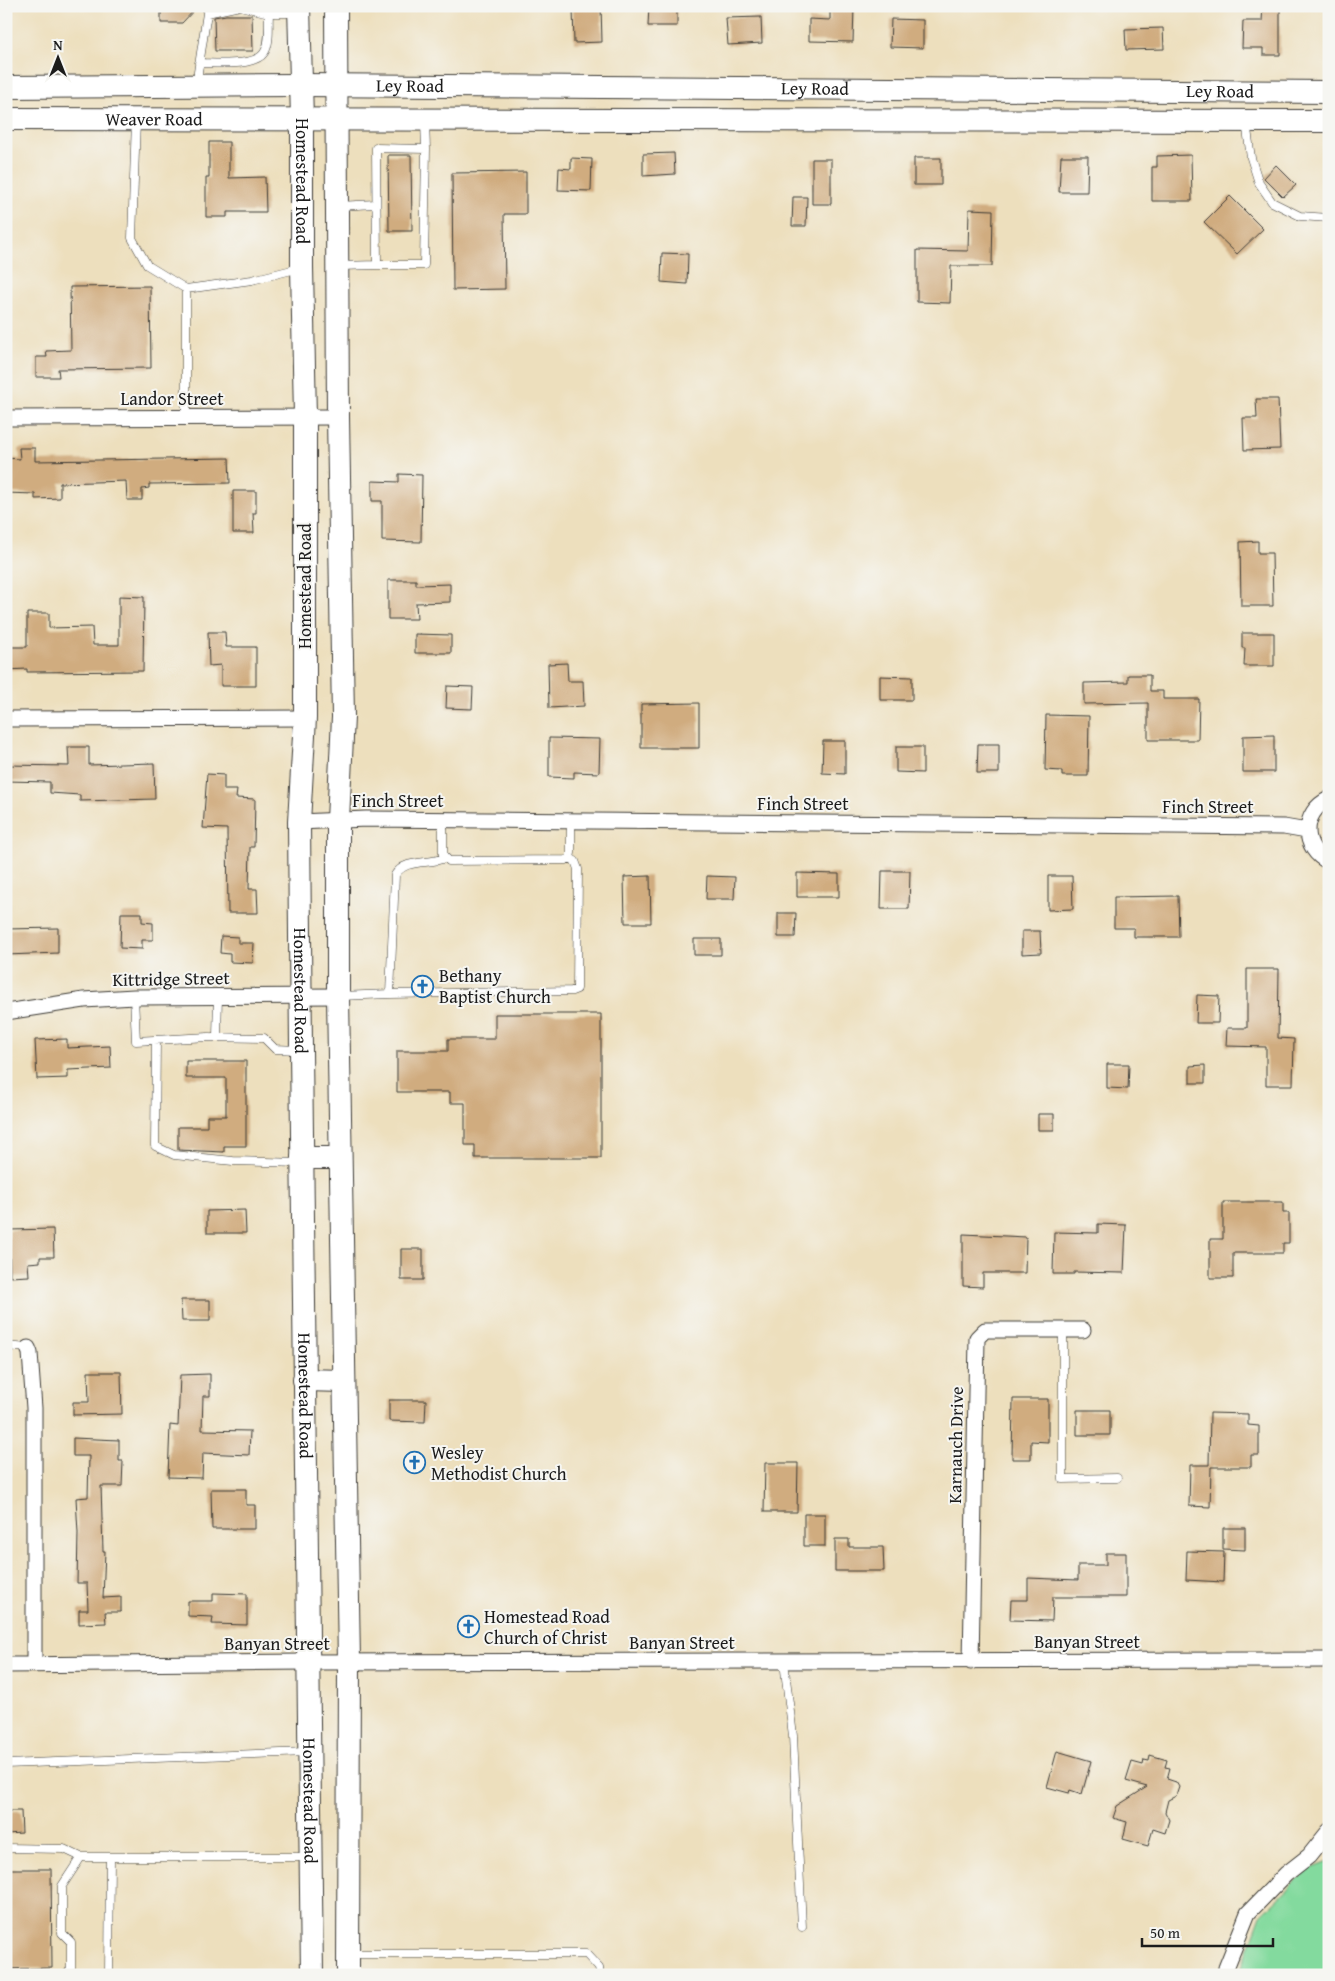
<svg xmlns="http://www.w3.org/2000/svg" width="1335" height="1981" font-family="'Gentium Book Plus',serif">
  <rect width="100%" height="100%" fill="#f6f6f2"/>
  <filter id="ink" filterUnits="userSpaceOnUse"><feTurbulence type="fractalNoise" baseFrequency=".02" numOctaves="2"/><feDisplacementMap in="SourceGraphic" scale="10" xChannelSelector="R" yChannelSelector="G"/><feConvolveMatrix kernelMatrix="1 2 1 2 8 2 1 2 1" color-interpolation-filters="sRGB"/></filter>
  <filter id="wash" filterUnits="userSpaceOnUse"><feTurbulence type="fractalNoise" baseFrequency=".0096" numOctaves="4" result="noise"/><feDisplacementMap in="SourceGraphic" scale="20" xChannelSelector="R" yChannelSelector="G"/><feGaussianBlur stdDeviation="1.12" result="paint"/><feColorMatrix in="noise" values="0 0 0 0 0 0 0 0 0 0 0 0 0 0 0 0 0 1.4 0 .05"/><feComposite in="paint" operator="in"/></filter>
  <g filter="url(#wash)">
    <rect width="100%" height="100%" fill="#eddfbd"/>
    <path fill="#83da9e" stroke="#507b5d" d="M1329,1861V1975H1239L1261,1915L1308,1869Z"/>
    <g id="blocks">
      <path fill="#d0ac7f" d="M161,6H198L182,23H161Z
        M584,6H601L602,42L574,43L573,9L584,8Z
        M649,6H677V26H648Z
        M830,6H854L853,42L809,41V19L830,20Z
        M1263,6H1280V55H1263V48H1242L1243,21H1262Z
        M226,15H252L253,51H215L214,17Z
        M761,17L762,43L728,45L726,18Z
        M891,19L923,20V48L890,47Z
        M1163,28L1164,49L1126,50L1125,29Z
        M209,142H229V178L265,177L266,212H227V217H206V178H209Z
        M674,153L675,174L643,176V154Z
        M388,155H411L412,231H389Z
        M1191,155L1192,201H1152V167H1157V156Z
        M1061,156H1088L1087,192H1059Z
        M571,158L592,159L591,191L558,190L559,168L571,169Z
        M914,158H941V185H914Z
        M812,159H831V204H812Z
        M1276,165L1296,185L1283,197L1264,178Z
        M526,172V214H504L505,289L453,290L452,173Z
        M1230,196L1263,229L1237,254L1204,222Z
        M793,197H807L806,226H792Z
        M969,209L993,210L992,266H951L950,303L917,302V250L968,251Z
        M662,253L688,254L687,284L661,282Z
        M150,286L151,368L58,369L59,377H36V357H47L46,351L71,350L70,287Z
        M1256,399H1278L1280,449L1244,450L1243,418H1257Z
        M19,448H35V461L229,458L230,483L149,484V488L142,489V500H127L126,481L60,483V498L35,499V494L6,493V458L20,459Z
        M399,474L422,475L421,542L382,541V501H372V481L399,482Z
        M233,491H256V513H253L254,533H233Z
        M1258,541V553H1272L1273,606H1241L1240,542Z
        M388,580H416V585L450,584V602L416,603L417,619H388Z
        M119,596L144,597L143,671L27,672V669L6,670V647H27V613H49V628L92,627L93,645H119Z
        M208,632H225L226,647H256V686H221V665L209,666Z
        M1242,633H1274V666H1244L1245,648H1242Z
        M415,634L451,635V653H415Z
        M567,663L568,681H583L584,706L549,708L548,664Z
        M1128,675H1150V691H1163V699H1199L1198,740H1148V703L1084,704V683L1128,682Z
        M880,676L912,677V700H880Z
        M447,686L473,687L472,709L446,708Z
        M699,703V748H641V704Z
        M1046,715L1089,716L1088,776H1062V771L1045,770Z
        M1274,735V772H1243V736Z
        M549,738L600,739L599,773L574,772V778L549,777Z
        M823,741H845V774L822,773Z
        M978,744H999V773H977Z
        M68,747H89V765L154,763L155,799L80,801V795L50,793V782L6,781V765L69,766Z
        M896,747H923V773L896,772Z
        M207,774L224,775V790H237L236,798L255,799L254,847H250L249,889H257L258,913H228L227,829L203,828Z
        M882,871H910L909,909H881Z
        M797,873L839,874V897H797Z
        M650,876L651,923H625L624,877Z
        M707,876L735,877L734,899H706Z
        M1048,876H1072L1073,909L1048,910Z
        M1178,896L1179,937H1134V928H1114V897Z
        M121,913H142V922L153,923V940H142V949L120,948Z
        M778,913H796L795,937H778Z
        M58,928V953L6,955V929Z
        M1022,931H1040L1041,953L1022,954Z
        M221,936L238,937V943H254L253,963L230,962V954L220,953Z
        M694,939H721V955H694Z
        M1247,969H1279L1278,1038L1294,1039L1293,1085H1266V1047L1226,1046L1227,1028H1247Z
        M1197,995L1219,996L1218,1023H1196Z
        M495,1014H601V1158H475V1145H465V1103H450V1092H397V1051H448V1039H495Z
        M67,1039V1048L110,1046L111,1068L68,1070V1078L37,1079L35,1040Z
        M186,1061H246V1146H224V1152L178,1150V1127H207V1116H226V1078H186Z
        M1107,1064H1129L1128,1089L1107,1088Z
        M1205,1065V1083H1190V1066Z
        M1038,1114H1054V1130H1038Z
        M1223,1202H1283V1213H1289V1243H1283V1253H1233V1278H1210V1239H1223Z
        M245,1210L246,1233H207V1211Z
        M1098,1224L1126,1225L1124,1273L1074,1272V1274H1053L1054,1232L1098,1233Z
        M53,1229L54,1257H40V1262L28,1263L29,1276L10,1277L9,1230Z
        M963,1234L1026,1237L1025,1273H983V1287L963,1286Z
        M401,1249H423V1280H401Z
        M181,1300H210V1321H182Z
        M88,1372H121L122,1414L73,1415V1402H89Z
        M210,1374V1396H203L202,1430L250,1431L249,1455L203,1453L202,1478L168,1477L170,1425L178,1426L180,1375Z
        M1013,1399H1048V1442L1031,1441V1459H1012Z
        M389,1400H426L425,1422L389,1421Z
        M1077,1410H1110V1435H1077Z
        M1210,1413L1248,1414V1425L1259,1426V1455H1251V1467H1211L1210,1507L1189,1506L1190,1465H1209Z
        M73,1438L119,1440V1461H123L122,1486H101L103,1551H105L103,1598L121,1597V1612H105L106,1623L79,1624V1610H88L87,1583H77L78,1533L76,1498L88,1497L89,1456H73Z
        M765,1463H798L797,1512H764Z
        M211,1489H246V1505H255V1529H212Z
        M804,1514H825V1546H804Z
        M1223,1528H1245V1550L1223,1549Z
        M835,1539H849V1547H883L884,1571H835Z
        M1187,1551L1224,1552L1223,1582L1186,1580Z
        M1106,1553H1126V1597H1053L1052,1621L1010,1620L1011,1600H1028V1578L1078,1580V1565H1106Z
        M213,1593L247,1594V1625L212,1624L213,1617L188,1616V1601H213Z
        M1057,1751L1091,1761L1082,1794L1070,1790L1069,1793L1047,1787Z
        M1150,1755L1167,1760L1165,1767L1170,1768L1167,1779L1176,1782L1179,1787L1176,1796L1168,1800L1165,1812L1169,1820L1165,1833L1153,1829L1148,1846L1123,1839L1127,1822L1113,1818L1117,1806L1147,1787L1126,1781L1132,1762L1143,1765L1144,1760L1149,1761Z
        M6,1811H21L22,1833L6,1834Z
        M6,1869H51L52,1968L6,1969Z"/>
    </g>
  </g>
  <g filter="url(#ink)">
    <use href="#blocks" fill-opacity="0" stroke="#3b3934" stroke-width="1"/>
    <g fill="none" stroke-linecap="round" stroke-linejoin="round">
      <defs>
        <path id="service" d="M199,63C215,63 254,67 264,53C271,43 268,25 269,13
          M198,84V72L207,13L240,6L269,13H297
          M136,120L132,238L147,265L186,289V418
          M1246,122L1251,158L1259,183L1272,202L1300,216L1329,218
          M339,206L375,204
          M377,265H424L426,149
          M339,266L377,265L376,148L426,149L425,122
          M186,289L252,280L300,268
          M443,820V855L449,861L566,860L570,858L571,853V821
          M390,994L572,991L577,989L578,869L575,861L570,858
          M340,996L390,994L395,875C406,858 428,865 445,858
          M134,997L136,1041L208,1037L264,1038L275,1049L298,1050
          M217,1037L218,996
          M156,1040L155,1146L174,1155L233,1161L300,1163
          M1063,1330V1479L1117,1478
          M6,1346L28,1348
          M784,1662L793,1736L802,1927
          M6,1764L307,1752
          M6,1848L64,1849L81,1857
          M350,1954H586L599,1968L600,1975
          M67,1975L71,1968V1942L62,1933V1886L81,1857H309
          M109,1975L110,1857"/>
        <path id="minor" d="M6,418L338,417
          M6,719L305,718
          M1329,799C1301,812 1301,849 1329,862
          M299,822L366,819L1284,827L1307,831
          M6,1012L84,1000L134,997L338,996
          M28,1348L30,1353L34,1408V1665
          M971,1662L977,1338L985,1330H1083
          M6,1665L308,1662L1329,1660
          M1226,1975V1968L1248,1913L1286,1874L1309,1856L1329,1831"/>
        <g id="secondary">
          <path id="s1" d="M299,6L302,119V267L305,417V718L299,822L301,1050L312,1975"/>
          <path d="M336,6L338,417L343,717L338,820V996L349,1662L348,1975"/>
          <path id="s2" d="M6,87L301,85L1329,92"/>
          <path id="s3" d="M6,119L1329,121"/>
          <path d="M302,1158H340"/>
          <path d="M304,1380L344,1381"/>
        </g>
      </defs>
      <use href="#service" stroke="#3b3934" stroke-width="9"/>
      <use href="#minor" stroke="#3b3934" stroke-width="17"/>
      <use href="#secondary" stroke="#3b3934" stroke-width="24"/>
      <use href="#service" stroke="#fff" stroke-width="8"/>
      <use href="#minor" stroke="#fff" stroke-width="15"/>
      <use href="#secondary" stroke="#fff" stroke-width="22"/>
    </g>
  </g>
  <defs>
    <symbol id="church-ring" viewBox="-11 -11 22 22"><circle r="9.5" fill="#f6f6f2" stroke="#1f6fb2" stroke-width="1.5"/><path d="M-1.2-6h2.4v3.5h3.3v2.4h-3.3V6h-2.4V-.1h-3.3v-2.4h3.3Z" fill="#1f6fb2"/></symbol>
  </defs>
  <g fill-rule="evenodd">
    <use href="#church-ring" x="410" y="974" width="25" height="25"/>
    <use href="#church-ring" x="402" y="1450" width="25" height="25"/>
    <use href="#church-ring" x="456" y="1614" width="25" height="25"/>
  </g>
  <g text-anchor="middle" stroke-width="4" stroke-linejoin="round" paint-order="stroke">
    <g font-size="18" fill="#1c1c1c" stroke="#f6f6f2">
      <text dy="6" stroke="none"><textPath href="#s2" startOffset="404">Ley Road</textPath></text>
      <text dy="6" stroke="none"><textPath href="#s2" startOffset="809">Ley Road</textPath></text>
      <text dy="6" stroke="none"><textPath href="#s2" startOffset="1214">Ley Road</textPath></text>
      <text dy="6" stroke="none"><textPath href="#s3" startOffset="148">Weaver Road</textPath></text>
      <text dy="6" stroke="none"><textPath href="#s1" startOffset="175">Homestead Road</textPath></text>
      <text x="172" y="405">Landor Street</text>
      <text transform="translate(305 586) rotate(-90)" y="6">Homestead Road</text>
      <text x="398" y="807">Finch Street</text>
      <text x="803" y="810">Finch Street</text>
      <text x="1208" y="813">Finch Street</text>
      <text transform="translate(171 979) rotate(-1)" y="6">Kittridge Street</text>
      <text dy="6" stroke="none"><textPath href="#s1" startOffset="985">Homestead Road</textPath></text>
      <text dy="6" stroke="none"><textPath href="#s1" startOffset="1390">Homestead Road</textPath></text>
      <text transform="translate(956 1445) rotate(-89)" y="6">Karnauch Drive</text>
      <text x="1087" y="1648">Banyan Street</text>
      <text x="682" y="1649">Banyan Street</text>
      <text x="277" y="1650">Banyan Street</text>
      <text dy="6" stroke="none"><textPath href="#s1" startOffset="1795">Homestead Road</textPath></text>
    </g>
    <g font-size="18" fill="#1c1c1c" stroke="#f6f6f2" text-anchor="start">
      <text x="439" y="982">Bethany<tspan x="439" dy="21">Baptist Church</tspan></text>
      <text x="431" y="1459">Wesley<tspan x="431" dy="21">Methodist Church</tspan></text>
      <text x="484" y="1623">Homestead Road<tspan x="484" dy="21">Church of Christ</tspan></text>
    </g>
  </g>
  <rect width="1335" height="1981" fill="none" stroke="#f6f6f2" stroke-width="25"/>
  <g transform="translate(58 58)" stroke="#f6f6f2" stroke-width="4" paint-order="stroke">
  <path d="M0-4L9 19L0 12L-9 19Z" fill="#1c1c1c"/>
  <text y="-8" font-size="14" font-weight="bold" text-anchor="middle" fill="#1c1c1c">N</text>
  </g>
  <path d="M1142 1938v8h131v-8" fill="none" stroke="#1c1c1c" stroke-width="2.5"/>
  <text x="1150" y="1938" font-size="15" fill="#1c1c1c" stroke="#f6f6f2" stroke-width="4" paint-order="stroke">50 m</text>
</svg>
